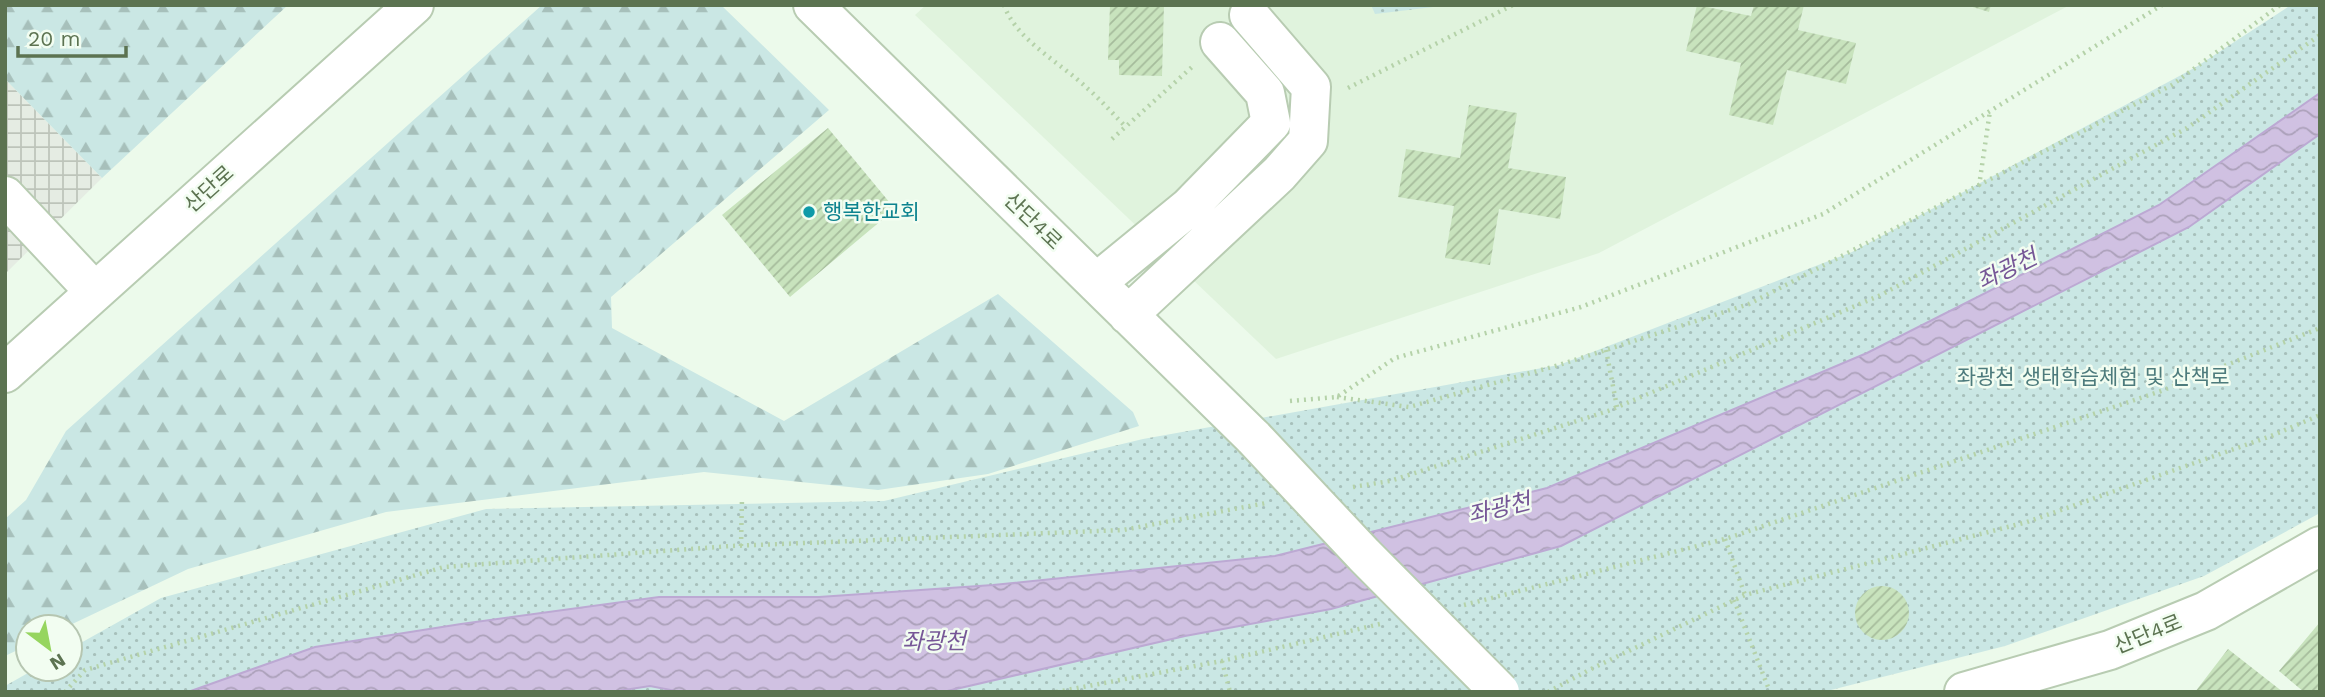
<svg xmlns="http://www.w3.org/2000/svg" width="2325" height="697" font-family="'Work Sans','Noto Sans KR',sans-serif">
  <defs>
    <pattern id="industrial-grid" width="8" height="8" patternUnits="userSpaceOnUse" patternTransform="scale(1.75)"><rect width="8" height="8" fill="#e5ece3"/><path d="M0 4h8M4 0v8" fill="none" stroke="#bdc4ba"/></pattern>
    <pattern id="grass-dots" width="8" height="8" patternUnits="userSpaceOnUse" patternTransform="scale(1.75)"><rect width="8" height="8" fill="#cae7e4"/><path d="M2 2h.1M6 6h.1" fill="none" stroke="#a7c0bb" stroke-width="1.8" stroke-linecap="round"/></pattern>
    <pattern id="forest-firs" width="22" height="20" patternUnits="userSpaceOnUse" patternTransform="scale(1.75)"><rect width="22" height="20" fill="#cae7e4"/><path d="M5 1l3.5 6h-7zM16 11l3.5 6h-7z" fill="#a7c0bb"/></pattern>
    <pattern id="water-waves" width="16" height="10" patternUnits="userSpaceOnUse" patternTransform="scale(1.75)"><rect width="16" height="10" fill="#d0c1e2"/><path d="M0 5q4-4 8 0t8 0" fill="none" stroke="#aca1ba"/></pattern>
    <pattern id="building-hatch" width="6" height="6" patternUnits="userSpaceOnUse" patternTransform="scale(1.75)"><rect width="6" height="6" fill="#c8e3bd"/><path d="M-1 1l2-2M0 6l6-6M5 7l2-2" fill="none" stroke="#a6bc9c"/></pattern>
  </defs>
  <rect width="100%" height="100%" fill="#ecfaeb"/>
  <path fill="#e0f3dd" d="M926,5H2070L1599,253L1276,359L915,15Z"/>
  <path fill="url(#industrial-grid)" d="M5,79L102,178L5,274Z"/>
  <path fill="url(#grass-dots)" d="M1371,5H1450L1375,14Z
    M2291,5H2320V513L2204,576L2005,646L1823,692H5V686L35,669H70V649L161,598L486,509L884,501L1143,439L1559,365L1852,252L2196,67Z"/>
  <path fill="url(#forest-firs)" d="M5,5H288L102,178L5,79Z
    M542,5H721L829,110L611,297L612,328L784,421L998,294L1133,412L1139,426L988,474L878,490L704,472L386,512L188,569L66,627H28V645L5,656V519L26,500L66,431Z"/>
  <path fill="url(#water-waves)" stroke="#bca9d3" stroke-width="2" d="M2320,93V134L2189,227L1561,546L1331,609L1185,636L943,692H681L650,686L611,692H188L315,647L461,624L659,597H819L993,585L1275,556L1547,488L1867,353L2159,205Z"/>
  <path fill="url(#building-hatch)" d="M1110,5H1164L1162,76L1119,75V60H1108Z
    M1697,5L1751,16L1754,5H1804L1798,30L1856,43L1846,84L1787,70L1773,125L1729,115L1741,63L1686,51Z
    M1966,5H1991L1989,12Z
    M1469,105L1517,113L1508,168L1566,177L1560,219L1499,209L1490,265L1445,258L1454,206L1398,197L1406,149L1460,158Z
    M828,128L895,209L790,297L722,215Z
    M1855 613a27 27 0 1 1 54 0a27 27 0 1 1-54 0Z
    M2320,622V692H2304L2279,671Z
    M2228,649L2283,692H2195Z"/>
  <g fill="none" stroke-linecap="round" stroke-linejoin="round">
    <defs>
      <path id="minor" d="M813,5L1254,438
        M5,196L95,292
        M1096,283L1189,207L1271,123L1265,93L1220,42
        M1128,315L1279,174L1308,141L1311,87L1249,15
        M5,373L414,5
        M1964,692L2110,650L2206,611L2320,546"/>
    </defs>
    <use href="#minor" stroke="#b8ccb2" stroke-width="42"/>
    <path stroke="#b5d2a9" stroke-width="4.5" stroke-dasharray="2 5" stroke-linecap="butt" d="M1004,5C1016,40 1061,63 1087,88C1101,100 1113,114 1126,127
      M1348,88L1513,5
      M1112,139L1192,67
      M1979,186L1990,111
      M1606,350L1617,407
      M1337,397L1409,407L1559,365L1749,304L2172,85L2280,5
      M1290,401L1337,397L1395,358L1581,307L1823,214L2162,5
      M1353,487L1390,481L1608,411L1881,295L2187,128L2320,35
      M1725,539L1745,595
      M741,546L742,498
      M1734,600L1770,692
      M1464,605L1725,539L2161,391L2320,328
      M1222,661L1230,692
      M65,692L85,670L444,567L731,546L1123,530L1266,503
      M1056,692L1222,661L1380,624
      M1548,692L1589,670L1745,595L2027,522L2271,436L2320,415"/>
    <use href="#minor" stroke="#fff" stroke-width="38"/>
    <defs>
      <path id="minor-bridge" d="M1254,438L1364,555L1500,692"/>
    </defs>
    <use href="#minor-bridge" stroke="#b8ccb2" stroke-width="42" stroke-linecap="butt"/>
    <use href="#minor-bridge" stroke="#fff" stroke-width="38"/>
  </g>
  <circle fill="#0f9aa8" stroke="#f2fdf1" stroke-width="2.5" cx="809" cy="212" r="7"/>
  <g text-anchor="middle" stroke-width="5" stroke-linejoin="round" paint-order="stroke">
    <g font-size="21" fill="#5c7351" stroke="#f2fdf1">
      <text transform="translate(209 189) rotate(-42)" y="7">산단로</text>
      <text transform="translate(1033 221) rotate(44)" y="7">산단4로</text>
      <text transform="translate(2148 634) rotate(-22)" y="7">산단4로</text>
    </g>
    <g font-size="21" fill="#0d838f" stroke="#f2fdf1" text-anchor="start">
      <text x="823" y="219">행복한교회</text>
    </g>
    <g font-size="21" fill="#4d7b7c" stroke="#f2fdf1">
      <text x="2093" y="384">좌광천 생태학습체험 및 산책로</text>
    </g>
    <g font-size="23" font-style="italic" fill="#765797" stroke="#f2fdf1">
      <text transform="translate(2007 269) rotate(-26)" y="8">좌광천</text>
      <text transform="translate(1499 508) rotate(-14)" y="8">좌광천</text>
      <text x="934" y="649">좌광천</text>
    </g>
  </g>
  <rect width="2325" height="697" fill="none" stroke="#5c7351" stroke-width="14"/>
  <g transform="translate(49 648) rotate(148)"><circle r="33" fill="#f2fdf1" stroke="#b6c6b1" stroke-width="2"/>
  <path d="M0-5L12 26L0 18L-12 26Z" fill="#96d55f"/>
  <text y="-10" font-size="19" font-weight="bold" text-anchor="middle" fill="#5c7351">N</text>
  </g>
  <path d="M18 46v10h108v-10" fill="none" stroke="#5c7351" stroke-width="3.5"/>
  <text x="28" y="46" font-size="21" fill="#5c7351" stroke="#f2fdf1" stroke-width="5" paint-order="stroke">20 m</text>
</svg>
